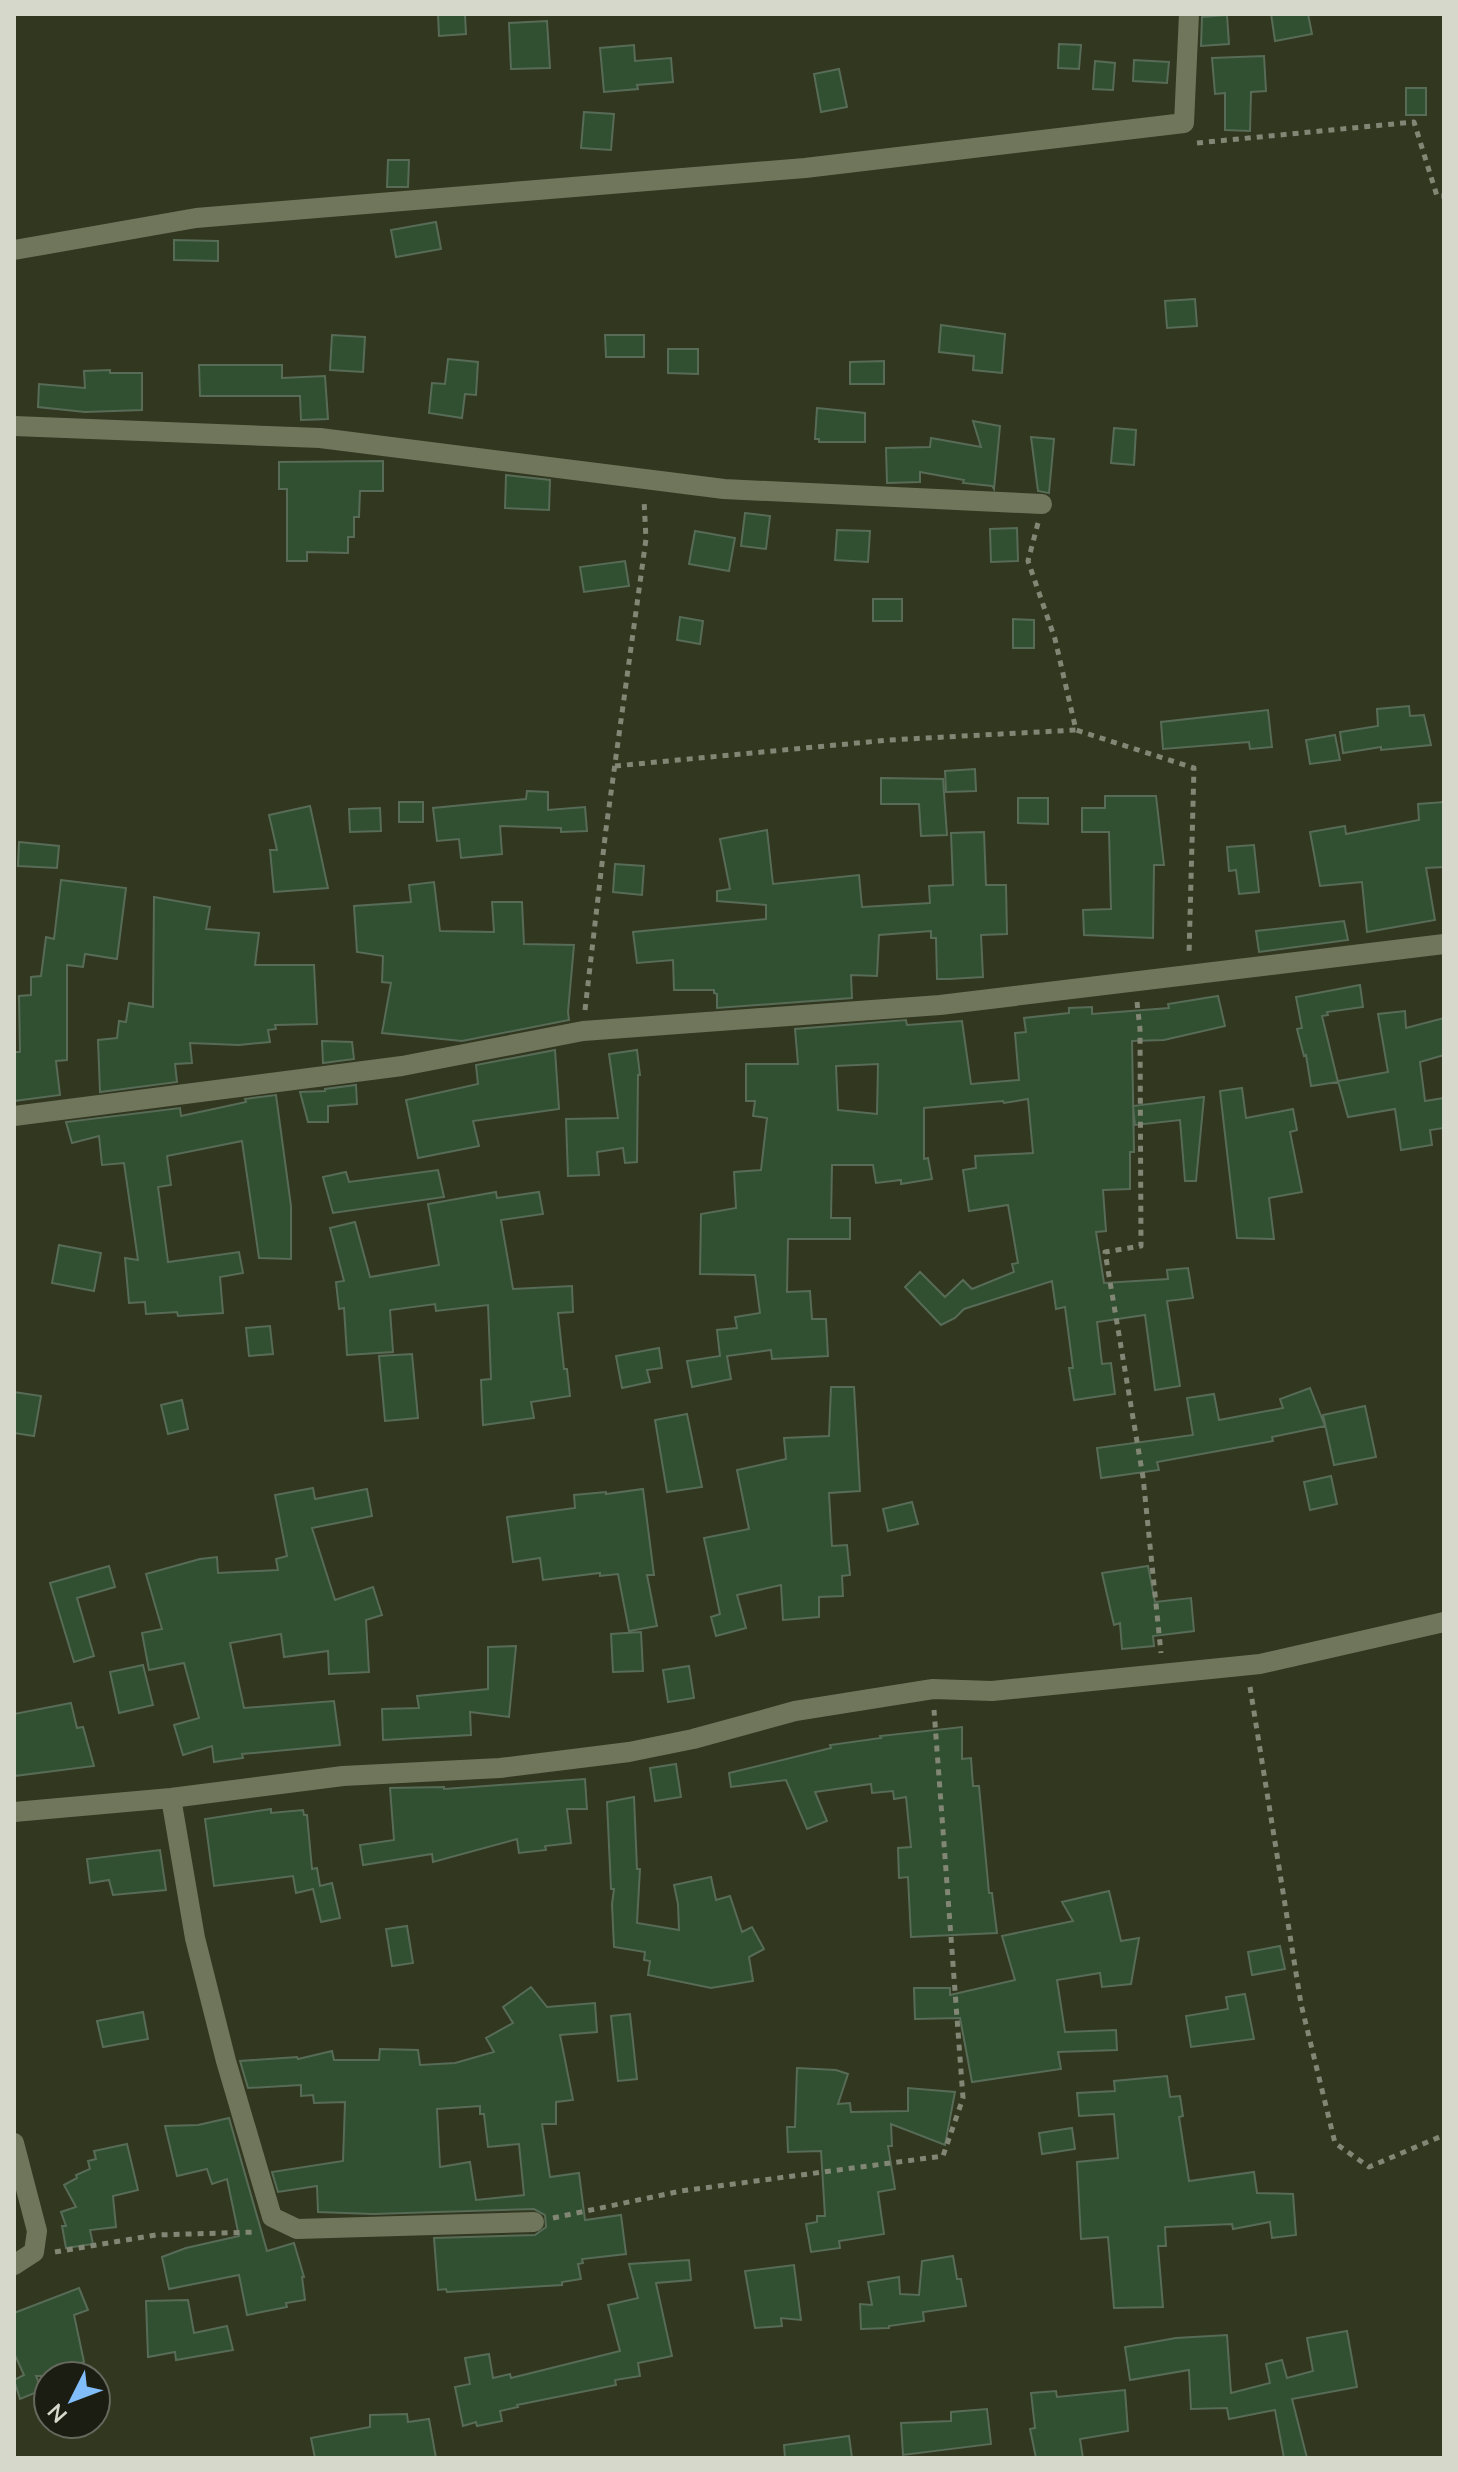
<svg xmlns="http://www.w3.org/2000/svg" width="1458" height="2472" font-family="'Nunito Sans',sans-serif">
  <rect width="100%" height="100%" fill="#323720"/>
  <path fill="#305031" stroke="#576b56" stroke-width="2" fill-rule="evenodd" d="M438,14H465L466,34L439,36Z
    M1271,14H1308L1312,34L1275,41Z
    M1227,15L1229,44L1201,46L1202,17Z
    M547,21L550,68L511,69L509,23Z
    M1059,44L1081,45L1079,69L1058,68Z
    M634,45L635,61L671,58L673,82L637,85L638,89L604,92L600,48Z
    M1264,56L1266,91L1251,92L1250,131L1225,130V93L1215,94L1212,58Z
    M1134,60L1169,62L1167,83L1133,81Z
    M1095,61L1115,63L1113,90L1093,89Z
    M839,69L847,107L821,112L814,74Z
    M1406,88H1426V115H1406Z
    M584,112L614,114L611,150L581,148Z
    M388,160H409L408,187H387Z
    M436,222L441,249L396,257L391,230Z
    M174,240L218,241V261L174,260Z
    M1195,299L1197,326L1167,328L1165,301Z
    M941,325L1005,334L1002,373L973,370L974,356L939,352Z
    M332,335L365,337L363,372L330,370Z
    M605,335H644V357H606Z
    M668,349H698V374L668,373Z
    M448,359L478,362L476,395L465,394L462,418L429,413L432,383L445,384Z
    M884,361V384H850V362Z
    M199,365H282V378L325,376L328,419L301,420L300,396H200Z
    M110,370V373H142V410L85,412L38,407L39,384L85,388L84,371Z
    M817,408L865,413V442H819V439H815Z
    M973,421L1000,426L994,489L992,486L963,483L964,480L920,472V482L887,483L886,448L930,447L931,438L981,447Z
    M1114,428L1136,430L1134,465L1111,463Z
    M1031,437L1054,439L1049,493L1038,491Z
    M383,461V491H360L359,517H354V537H348V553L307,552V561H287V489H279V462Z
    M506,475L550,480L549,510L505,508Z
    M745,513L770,516L766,549L741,546Z
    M1017,528L1018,561L991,562L990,529Z
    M837,530L870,531L868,562L835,560Z
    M695,531L735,538L729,571L689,564Z
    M625,561L629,586L584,592L580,567Z
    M873,599H902V621H873Z
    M680,617L703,621L700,644L677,640Z
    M1013,619L1034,620V648H1013Z
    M1409,706L1410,716L1424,715L1431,745L1381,750V747L1343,753L1340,732L1378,726L1377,709Z
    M1268,710L1272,747L1250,749L1249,742L1163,749L1161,722Z
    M1335,735L1340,760L1310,764L1306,740Z
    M975,769L976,791L946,792L945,771Z
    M881,778L943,779L947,835L921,836L919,804H881Z
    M527,791L548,792V810L585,807L587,831L561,832V828L500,826L502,854L461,858L459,839L437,841L433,808L526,799Z
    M1105,796H1156L1164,865H1154L1153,938L1084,935L1083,910L1111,909L1109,832H1082V808H1105Z
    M1018,798H1048V824L1018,823Z
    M399,802H423V822H399Z
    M1444,802V867L1426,868L1435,920L1367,932L1362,882L1320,886L1310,832L1345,826L1346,834L1419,820L1418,804Z
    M310,806L328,888L274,892L270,850H277L269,815Z
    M380,808L381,831L350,832L349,809Z
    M767,830L773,884L859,875L862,907L930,903L929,886L953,885L951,833L984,832L986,885H1006L1007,934L981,935L983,977L949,979H937L936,938H931V931L879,935L877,976L851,975L852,998L717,1008V994L714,993V990H674L673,960L637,963L633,932L766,919V905L717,901V891L730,889L720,839Z
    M19,842L59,846L57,868L18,866Z
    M1254,845L1259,892L1239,894L1236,870L1229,871L1227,847Z
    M615,864L644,866L642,895L613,892Z
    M61,880L126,888L117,959L85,954L83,967L67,965V1060L56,1061L60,1095L14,1101V1052H20L19,996L31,995V977L41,976L46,937L54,939Z
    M434,882L440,931L494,932L492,902H522L524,944L574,945L568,1012L569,1020L462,1041L382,1033L391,983L382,982L383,956L357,952L354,906L411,902L409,885Z
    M154,897L210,907L206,929L259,933L255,965H314L317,1024L275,1025L276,1029L268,1030L270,1042L239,1045L190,1043L192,1063L175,1064L177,1082L100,1092L98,1040L117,1038L119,1021L126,1022L129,1003L153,1007Z
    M1344,921L1348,940L1259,952L1256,931Z
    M1360,985L1363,1007L1327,1012L1328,1015L1322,1016L1338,1082L1311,1086L1306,1055L1304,1056L1297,1029L1302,1028L1296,997Z
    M1218,996L1225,1026L1164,1040L1132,1041L1134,1152H1130V1189L1103,1190L1106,1231L1096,1232L1104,1283L1168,1279L1167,1270L1188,1268L1193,1298L1167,1301L1180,1386L1155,1390L1145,1315L1097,1322L1102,1364L1111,1363L1115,1394L1074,1400L1069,1368H1073L1065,1307L1056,1309L1052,1281L964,1309L955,1318L941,1325L905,1287L920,1272L945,1297L963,1280L972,1289L1014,1272L1012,1264L1018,1263L1008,1205L969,1211L963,1170L976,1168L975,1156L1033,1153L1028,1099L1004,1103L1003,1101L924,1108V1159L928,1158L932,1179L901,1184V1180L876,1183L873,1165H832L831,1218H850V1239H788L787,1292L810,1291L812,1319H826L828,1356L772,1359L771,1350L727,1356L731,1379L692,1387L687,1361L720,1356L717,1330L737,1328L735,1317L760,1313L755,1275L700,1274L701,1214L736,1208L734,1172L761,1170L767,1118L753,1116L755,1101H746V1064H798L795,1029L906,1020L907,1025L962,1021L971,1084L1019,1080L1015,1033L1026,1032L1024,1018L1069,1013V1008L1092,1007V1014L1169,1008L1168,1004ZM878,1064L877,1114L838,1110L836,1066Z
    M1405,1011L1406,1028L1444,1018V1055L1420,1062L1425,1101L1444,1098V1128L1430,1130L1432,1145L1401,1150L1395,1109L1348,1117L1338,1081L1388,1072L1378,1014Z
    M322,1041L352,1042L354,1059L323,1063Z
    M555,1050L559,1109L473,1121L479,1146L418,1158L406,1100L478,1084L476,1065Z
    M637,1050L640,1075H638L637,1162L625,1163L623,1148L597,1152L599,1175L568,1176L566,1119L618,1118L609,1054Z
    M356,1085L357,1104L328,1106V1122H308L300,1092L325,1091V1089Z
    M1242,1088L1246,1118L1293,1109L1297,1130L1290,1132L1302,1192L1269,1198L1274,1239L1237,1238L1220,1091Z
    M276,1095L291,1206V1259L259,1258L242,1141L167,1156L171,1185L158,1187L168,1262L239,1252L243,1273L220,1277L223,1313L178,1316L177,1312L146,1314L145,1302L129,1303L125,1258L138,1260L124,1163L102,1165L99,1136L72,1143L66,1122L180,1108L181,1116L246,1102L245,1099Z
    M1204,1097L1196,1181H1185L1180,1120L1135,1125L1133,1106Z
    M438,1170L444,1197L333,1213L323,1177L346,1172L349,1182Z
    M496,1192L497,1198L539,1192L543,1214L501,1220L513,1289L572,1286L573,1312L558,1313L564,1369H567L570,1396L531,1402L534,1418L483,1425L481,1380L491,1379L488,1305L436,1311L435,1304L390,1310L393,1352L347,1355L344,1308L339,1309L336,1282L344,1281L330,1228L355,1222L370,1277L439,1265L428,1204Z
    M59,1245L101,1253L94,1291L52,1283Z
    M270,1326L273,1354L249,1356L246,1328Z
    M659,1348L662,1368L647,1370L650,1382L622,1388L616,1356Z
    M412,1354L418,1418L385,1421L379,1356Z
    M831,1387H854L860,1491L829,1493L832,1546L847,1545L850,1575L842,1576L843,1596L819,1597V1617L783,1620L781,1585L737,1595L746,1628L716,1636L711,1617L720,1614L704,1538L749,1529L737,1470L786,1459L784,1438L829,1436Z
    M1310,1388L1325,1426L1272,1437L1273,1441L1157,1462L1159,1470L1101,1478L1097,1448L1193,1435L1187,1398L1214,1394L1219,1420L1283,1408L1280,1399Z
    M14,1392L41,1396L34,1436L14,1433Z
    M182,1400L188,1429L168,1434L161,1405Z
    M1365,1406L1376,1457L1334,1465L1323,1415Z
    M687,1414L702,1487L667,1492L655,1420Z
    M1331,1476L1337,1504L1310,1510L1304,1482Z
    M313,1488L315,1499L367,1489L372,1516L312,1528L335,1600L373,1587L382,1615L366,1620L369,1672L329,1674L328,1651L284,1657L281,1634L230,1643L244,1708L334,1701L340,1745L242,1754L243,1758L214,1762L212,1746L183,1755L174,1725L199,1718L184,1663L149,1670L142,1633L162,1629L146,1574L200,1559L217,1557L218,1573L278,1570L276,1559L287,1556L275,1495Z
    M643,1489L654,1575H647L657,1626L629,1631L618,1574L600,1576V1573L543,1580L540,1558L513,1562L507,1517L575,1508L574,1495L606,1492V1494Z
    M912,1502L918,1524L888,1531L883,1509Z
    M109,1566L115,1587L77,1598L94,1656L74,1662L50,1583Z
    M1148,1566L1155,1602L1191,1598L1194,1631L1153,1636L1154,1646L1122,1649L1120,1623L1114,1625L1102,1573Z
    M641,1632L643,1671L613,1672L611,1634Z
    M516,1646L509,1717L470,1712L471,1735L383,1740L382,1709L419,1708L417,1696L488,1689V1647Z
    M143,1665L153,1705L119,1713L110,1672Z
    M689,1666L694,1698L668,1702L663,1670Z
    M71,1703L77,1728L83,1727L94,1766L14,1776V1714Z
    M962,1727V1759L971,1758L973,1786H979L989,1893H992L997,1933L911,1937L908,1877L899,1878L898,1848L911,1847L906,1797L894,1799L893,1791L872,1793L871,1784L815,1792L827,1821L807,1829L786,1780L731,1787L729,1773L831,1748L830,1745L881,1738L880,1736Z
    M676,1764L681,1797L655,1801L650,1768Z
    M585,1779L587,1809H567L571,1843L545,1846L546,1850L519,1853L517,1839L433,1862L432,1854L363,1865L360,1845L394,1840L390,1788L444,1787V1789Z
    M634,1797L637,1869H640L637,1923L679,1930L678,1904L674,1885L711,1877L716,1900L730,1896L742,1932L752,1927L764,1949L749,1957L753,1981L711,1988L648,1975L650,1961L644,1960L645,1952L614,1947L612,1904L614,1889H611L607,1802Z
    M271,1809V1813L303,1810L304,1815H307L312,1869L317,1868L320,1886L332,1883L340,1918L321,1922L313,1889L296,1893L293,1876L214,1886L205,1819Z
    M160,1850L166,1890L113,1895L109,1880L90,1883L87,1859Z
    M1109,1891L1121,1941L1139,1938L1131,1984L1102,1987L1100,1973L1057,1980L1065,2032L1116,2030L1117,2050L1058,2052L1061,2069L972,2082L960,2018L915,2019L914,1988H950V1995L1015,1980L1002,1936L1073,1921L1062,1902Z
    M407,1926L413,1963L392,1966L386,1929Z
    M1280,1946L1285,1969L1252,1975L1248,1952Z
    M531,1987L547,2007L595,2003L597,2032L560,2035L573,2100L556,2102V2124H542L550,2177L579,2173L585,2220L621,2215L626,2254L582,2259L583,2263L578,2264L581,2279L562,2282V2285L447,2292L446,2289L438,2290L434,2238L535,2235L546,2227L545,2215L534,2209L373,2214L318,2212L317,2186L278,2192L272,2172L343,2161L345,2102L314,2103L313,2095L301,2096V2085L248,2088L240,2061L297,2057L298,2059L332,2051L334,2060H379L380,2049L418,2050L420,2065L455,2063L494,2052L486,2038L513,2023L503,2007ZM480,2106V2114H484L488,2147L519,2144L524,2195L476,2200L470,2162L440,2167L437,2109Z
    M1245,1994L1254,2039L1191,2047L1186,2016L1228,2009L1226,1997Z
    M143,2012L148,2039L103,2047L97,2021Z
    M630,2014L637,2079L618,2081L611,2016Z
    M797,2068L836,2070L848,2074L838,2104L850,2103L851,2112L908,2111V2088L955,2092L945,2145L891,2124L892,2146H888L895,2189L878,2192L884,2234L839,2241L840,2248L811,2252L806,2224L817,2222V2216H825L821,2151L788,2152L787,2127H795Z
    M1167,2076L1170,2097L1180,2096L1183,2116L1179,2117L1189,2181L1254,2172L1257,2193L1293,2194L1296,2235L1272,2238L1270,2222L1233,2229L1232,2224L1165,2227L1166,2246H1158L1163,2307L1114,2308L1108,2237L1081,2239L1077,2162L1118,2158L1114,2114L1079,2116L1077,2093L1115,2091L1114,2081Z
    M229,2118L267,2251L294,2243L304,2277H302L305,2300L286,2303L287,2307L247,2315L239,2275L169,2289L162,2257L186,2248L239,2236L227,2179L212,2184L207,2169L177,2176L165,2126L198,2125Z
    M1072,2128L1075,2149L1042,2154L1039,2133Z
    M127,2144L138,2190L113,2196L116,2227L90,2230L93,2244L66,2248L62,2226H66L61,2212L76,2207L64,2185L77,2178L76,2175L90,2169L88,2161L96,2159L94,2151Z
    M953,2256L957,2279H961L966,2306L923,2312L924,2321L889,2326V2328L861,2329L860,2304L872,2305L868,2282L899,2277L900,2294L919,2295L922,2261Z
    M689,2260L691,2280L656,2283L672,2356L638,2363L640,2376L615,2380L616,2385L517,2405L518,2407L500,2411L502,2421L477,2426L476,2422L463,2426L455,2387L470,2384L465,2358L489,2354L493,2378L510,2374L511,2378L620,2351L608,2305L638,2298L629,2264Z
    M794,2265L801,2320L781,2318L782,2326L755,2328L745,2271Z
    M79,2288L88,2310L74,2315L84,2362L48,2376H36L42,2390L20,2399L14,2380L24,2375L14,2353V2313Z
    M188,2300L194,2333L227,2326L233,2350L176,2360L175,2352L148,2357L146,2301Z
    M1347,2331L1357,2387L1292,2399L1307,2458H1284L1275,2410L1229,2419L1227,2408L1191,2409L1189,2370L1130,2380L1125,2347L1176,2338L1227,2335L1231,2393L1270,2383L1266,2364L1282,2360L1287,2378L1313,2371L1307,2338Z
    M1125,2390L1128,2431L1080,2439L1083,2458H1036L1030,2429L1035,2428L1031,2393L1056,2391L1057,2397Z
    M987,2409L991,2444L903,2455L901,2423L951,2421V2412Z
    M407,2414L408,2422L429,2419L436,2458H315L311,2438L370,2427V2415Z
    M849,2436L852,2458H785L784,2445Z"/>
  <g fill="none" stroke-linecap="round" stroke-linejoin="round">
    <path stroke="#828674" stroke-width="5" stroke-dasharray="6 6" stroke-linecap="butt" d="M1197,143L1414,122L1437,196H1444
      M1038,523L1028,561L1055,639L1076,730L1194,768L1189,955
      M615,766L889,740L1076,730
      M1137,1002L1140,1029L1141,1246L1105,1252L1143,1477L1161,1653
      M585,1010L606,829L646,539L644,500
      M1250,1687L1301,2004L1335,2143L1369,2167L1444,2135
      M553,2218L681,2191L943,2156L963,2098L934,1710
      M55,2252L156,2235L256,2232"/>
    <path stroke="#70765b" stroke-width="20" d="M14,250L196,218L805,168L1184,123L1189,14
      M14,426L320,438L724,489L1042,504
      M14,1116L402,1066L583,1031L940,1005L1444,944
      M171,1798L195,1938L226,2061L272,2217L297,2229L534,2222
      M14,1812L171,1798L343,1776L500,1768L629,1752L693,1739L795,1711L933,1689L992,1691L1260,1664L1444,1622
      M14,2143L37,2231L34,2252L14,2265"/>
  </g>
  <rect width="1458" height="2472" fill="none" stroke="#d5d8ca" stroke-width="32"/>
  <g transform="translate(72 2400) rotate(228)"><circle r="38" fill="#1b1d13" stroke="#65685c" stroke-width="2"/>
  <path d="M0-6L14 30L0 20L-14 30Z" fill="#80bdfa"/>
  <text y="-12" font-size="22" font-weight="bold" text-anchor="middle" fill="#d5d8ca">N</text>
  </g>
</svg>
